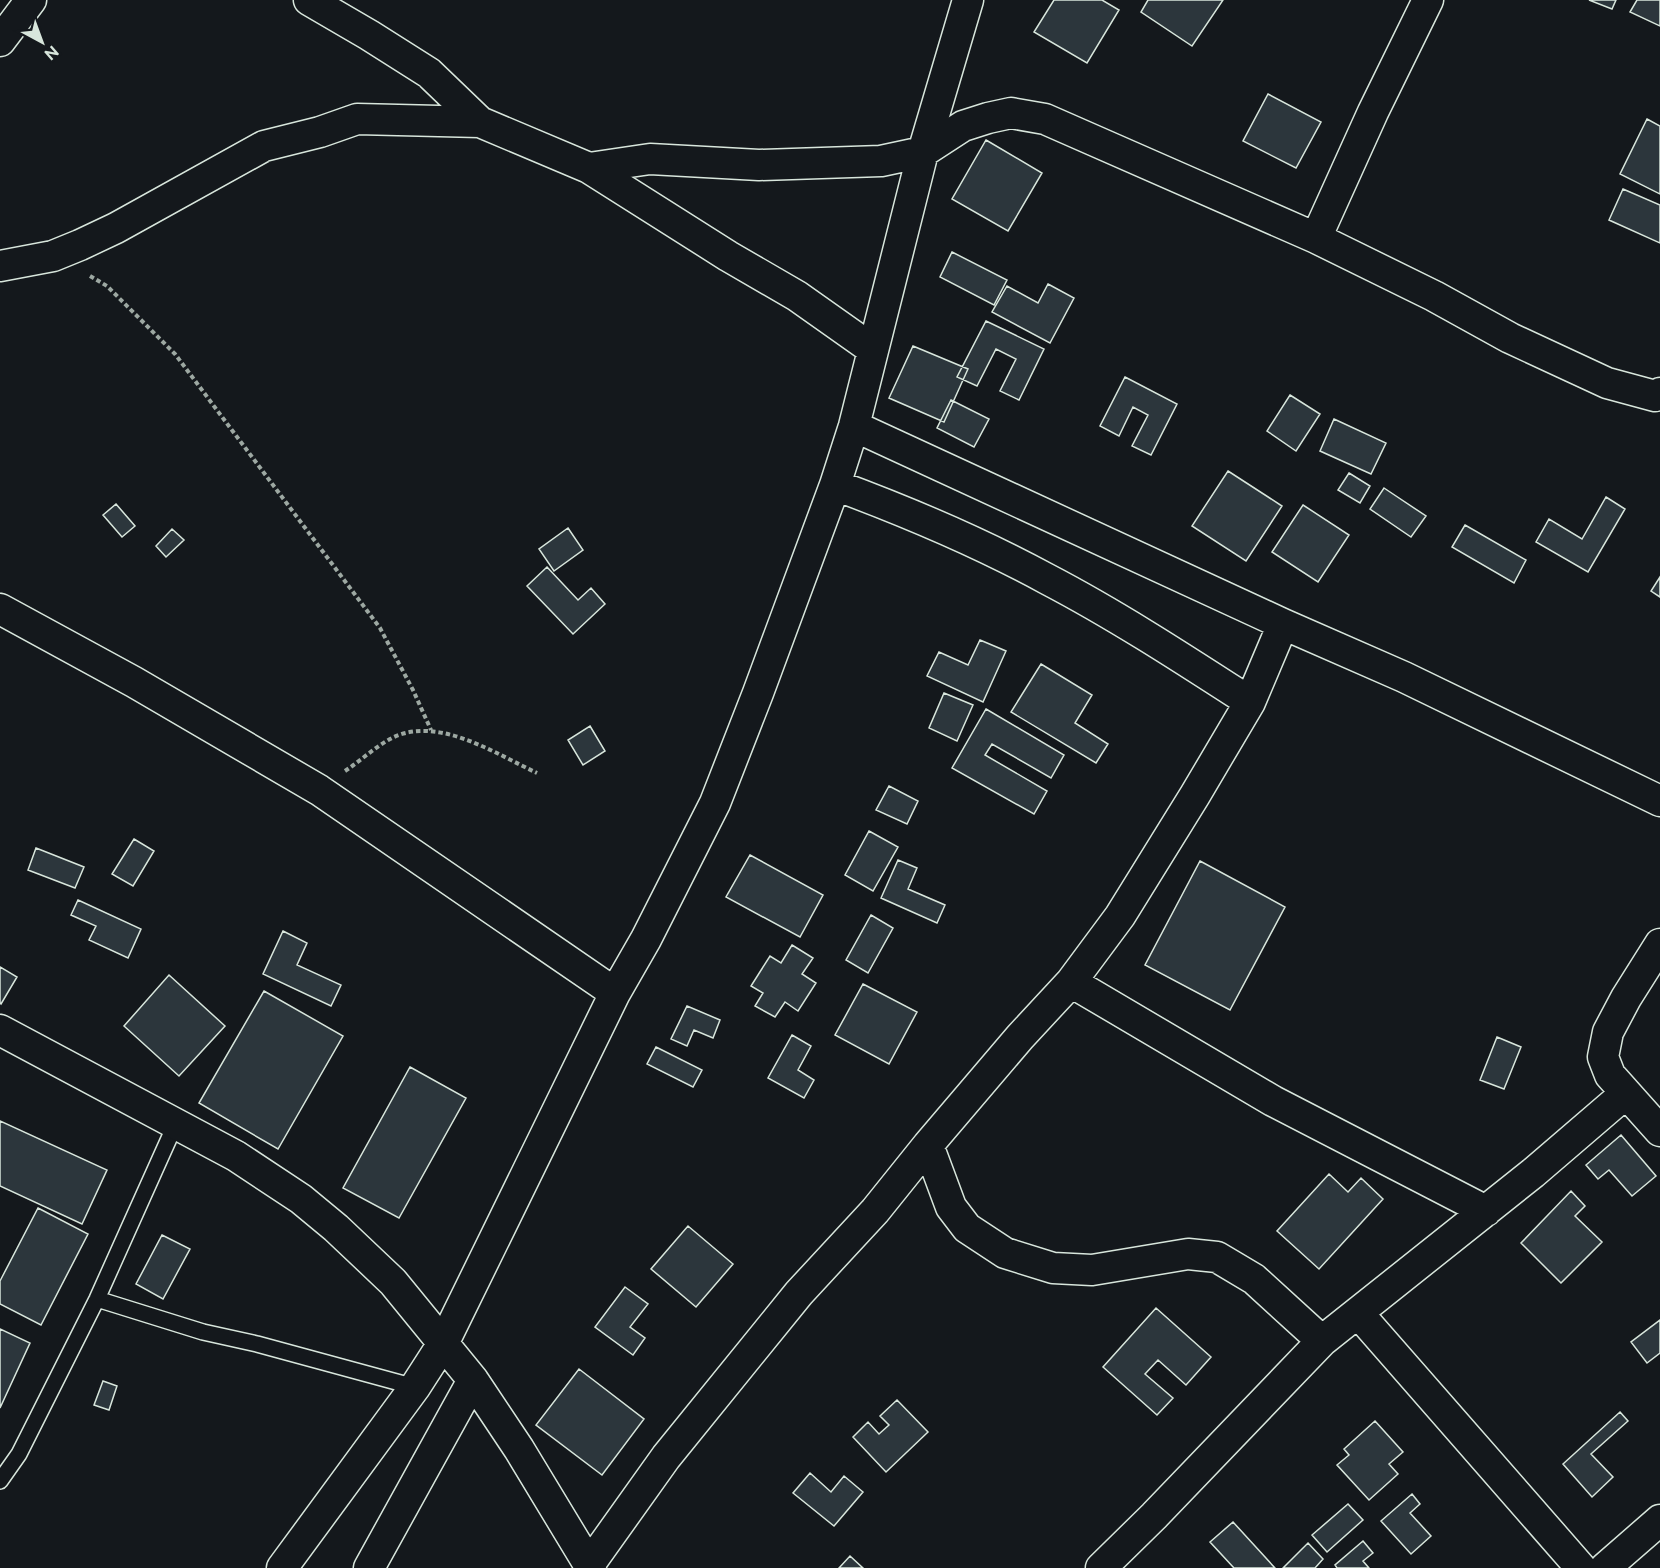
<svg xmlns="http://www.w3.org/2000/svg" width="1660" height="1568" font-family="Raleway,sans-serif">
  <rect width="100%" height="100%" fill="#14181c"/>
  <path fill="#2c363c" stroke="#d8e6dc" stroke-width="1.5" d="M1054,0H1102L1119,10L1087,63L1034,32Z
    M1148,0H1223L1192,46L1141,12Z
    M1589,0H1616L1612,9Z
    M1637,0H1660V26L1630,12Z
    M1268,94L1321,122L1296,168L1243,141Z
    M1647,119L1660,126V194L1620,174Z
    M986,140L1042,173L1008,231L952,199Z
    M1623,189L1660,205V243L1609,220Z
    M952,252L1007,280L994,305L940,277Z
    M1048,284L1074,298L1050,343L992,312L1007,286L1038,303Z
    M986,321L1044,349L1019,400L1000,391L1016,359L996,349L977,386L957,377Z
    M913,346L968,369L944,422L889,398Z
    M1125,377L1177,404L1151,455L1132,446L1148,415L1133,407L1119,436L1100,426Z
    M1290,395L1320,414L1296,451L1267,431Z
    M951,400L989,419L974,447L937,428Z
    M1334,419L1386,443L1371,474L1320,451Z
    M1228,471L1282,506L1246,561L1192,526Z
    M1349,473L1370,486L1360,503L1338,490Z
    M1384,488L1426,516L1411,537L1370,509Z
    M1606,497L1625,509L1588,572L1536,542L1549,519L1582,539Z
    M116,504L135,526L122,537L103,515Z
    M1303,505L1349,535L1318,582L1272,552Z
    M1465,525L1526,560L1514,583L1452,547Z
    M568,528L583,550L554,571L539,549Z
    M172,529L184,540L166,557L156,546Z
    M547,567L578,600L591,588L605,604L573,634L527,586Z
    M1660,577V597L1651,591Z
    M980,640L1006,651L983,702L927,676L939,652L968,665Z
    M1041,664L1092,695L1075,723L1108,744L1096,763L1011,712Z
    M944,693L973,705L957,741L929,728Z
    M986,709L1064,755L1051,778L992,744L985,755L1047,791L1034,814L952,768Z
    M590,726L605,751L583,765L568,740Z
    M889,786L918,801L907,824L876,810Z
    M869,831L898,847L873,891L845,875Z
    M134,839L154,851L133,886L112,874Z
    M36,848L84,867L75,888L28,870Z
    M750,855L823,895L800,937L726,897Z
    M898,860L917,868L908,889L945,905L937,923L881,898Z
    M1200,861L1285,907L1230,1010L1145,965Z
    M78,900L141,929L128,958L89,940L96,926L71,915Z
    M871,915L893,928L868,973L846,960Z
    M283,931L307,943L297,965L341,985L331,1006L263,974Z
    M792,945L813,958L802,974L816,983L798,1011L785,1002L775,1017L755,1006L763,993L751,986L770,956L781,963Z
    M0,967L17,977L1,1004L0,1003Z
    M169,975L225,1026L179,1076L124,1026Z
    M863,984L917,1012L889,1064L835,1035Z
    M264,991L343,1036L278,1149L199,1103Z
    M687,1006L720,1020L713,1038L694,1030L687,1046L671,1039Z
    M792,1035L811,1046L798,1070L814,1080L804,1098L768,1078Z
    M1497,1037L1521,1047L1504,1089L1480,1080Z
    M656,1047L702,1070L693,1087L647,1064Z
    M410,1067L466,1098L399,1218L343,1188Z
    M0,1121L107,1170L82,1224L0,1186Z
    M1621,1135L1656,1176L1632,1196L1609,1170L1598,1179L1586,1165Z
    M1329,1174L1348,1192L1361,1178L1383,1199L1319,1269L1277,1231Z
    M1571,1191L1585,1206L1575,1216L1602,1242L1561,1283L1521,1243Z
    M38,1208L88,1234L41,1325L0,1304V1281Z
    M688,1226L733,1264L696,1307L651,1269Z
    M162,1235L190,1249L163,1299L136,1284Z
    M625,1287L648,1304L630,1327L645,1338L633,1355L595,1327Z
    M1156,1308L1211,1357L1186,1385L1158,1360L1145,1374L1173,1398L1157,1415L1103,1367Z
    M1660,1320V1353L1647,1363L1631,1342Z
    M0,1329L30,1343L0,1408Z
    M579,1369L644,1419L602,1475L536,1425Z
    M103,1381L117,1386L109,1410L94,1405Z
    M897,1400L928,1432L886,1472L853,1437L868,1422L879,1434L889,1425L880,1416Z
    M1620,1412L1628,1421L1591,1454L1613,1477L1592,1497L1563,1464Z
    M1375,1421L1403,1452L1389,1464L1398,1474L1369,1500L1337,1465L1349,1455L1344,1449Z
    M810,1473L831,1492L844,1476L863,1492L834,1526L793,1493Z
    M1412,1494L1420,1504L1410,1513L1431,1536L1411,1554L1381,1521Z
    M1348,1504L1363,1520L1327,1552L1312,1535Z
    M1233,1522L1275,1568H1234L1210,1542Z
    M1363,1541L1373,1553L1363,1561L1369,1568H1337L1335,1565Z
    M1308,1543L1323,1559L1315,1568H1283Z
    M850,1556L863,1568H839Z"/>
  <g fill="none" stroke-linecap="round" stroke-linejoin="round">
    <defs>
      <path id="service" d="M97,1299L203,1332L257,1344L415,1387
        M0,1481L19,1454L97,1299L176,1123"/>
      <path id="minor" d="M309,0L369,35L429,73L480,122L589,168L728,256L797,296L872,349
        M0,41L31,0
        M589,168L650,159L759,165L881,161L923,152L963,126L988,118L1011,113L1045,119L1316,238L1434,296L1510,338L1607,383L1655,396L1660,393
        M1316,238L1373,112L1428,0
        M0,266L53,256L80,245L116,228L264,146L320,132L357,119L480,122
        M854,426L1283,624L1404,677L1660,801
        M835,485C908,512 979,542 1047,579C1116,615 1185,660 1250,702
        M0,609L134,682L319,790L615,993
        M1660,944L1626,998L1608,1032L1603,1057L1610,1075L1660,1131
        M1071,982L1273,1101L1486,1211
        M0,1030L236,1156L301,1199L336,1228L393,1282L473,1380L519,1449L591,1568
        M928,1145L951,1207L967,1228L1005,1253L1053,1268L1092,1270L1188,1254L1217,1257L1254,1279L1322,1341
        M1358,1313L1581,1568
        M589,1565L666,1457L799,1293L875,1211L928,1145L1020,1037L1071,982L1120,916L1195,795L1250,702L1283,624
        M282,1568L415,1387L444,1342L615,993L646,939L715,803L758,693L835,485L854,426L923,152L968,0
        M369,1568L473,1380
        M1101,1568L1154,1516L1322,1341L1533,1173L1625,1094
        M1605,1568L1660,1520"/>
    </defs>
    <use href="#service" stroke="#d8e6dc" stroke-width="18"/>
    <use href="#minor" stroke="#d8e6dc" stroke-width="33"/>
    <path stroke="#9da8a2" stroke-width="4" stroke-dasharray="4.5 3" stroke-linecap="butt" d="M90,276L107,286L175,354L380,628L413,690L431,730
      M345,771C360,761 374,748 390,739C436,714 494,753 537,773"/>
    <use href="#service" stroke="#14181c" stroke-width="15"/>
    <use href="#minor" stroke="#14181c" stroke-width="30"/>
  </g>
  <g transform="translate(42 42) rotate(139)" stroke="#14181c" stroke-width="4.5" paint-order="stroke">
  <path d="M0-4.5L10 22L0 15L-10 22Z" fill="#d8e6dc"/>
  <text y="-9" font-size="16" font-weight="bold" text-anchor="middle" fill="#d8e6dc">N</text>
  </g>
</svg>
